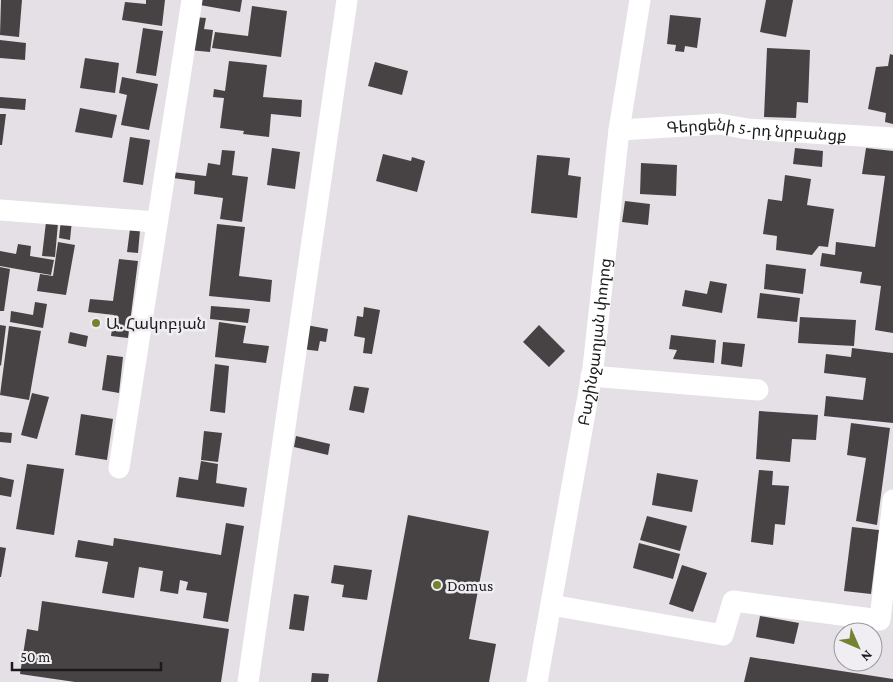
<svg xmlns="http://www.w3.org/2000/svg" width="893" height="682" font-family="'Crimson Pro','Noto Sans Armenian',serif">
  <rect width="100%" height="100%" fill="#e4e0e6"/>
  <path fill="#474244" d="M1,0H22L19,37L0,35Z
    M146,0H165L162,26L122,20L125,2L146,4Z
    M195,0H242L240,12L194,4Z
    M766,0H793L786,37L760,32Z
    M252,6L287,11L281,57L212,48L215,32L248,36Z
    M670,15L701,18L697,48L685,46L684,52L675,51L676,45L667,44Z
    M193,17L206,18L204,29L213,30L210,52L189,50Z
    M143,28L163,31L156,76L136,73Z
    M0,40L26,43L25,60L0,58Z
    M767,48L810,50L808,103L797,102L796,118L764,117Z
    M890,54L893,55V124L885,122L886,113L868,109L876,67L888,66Z
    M85,58L119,63L115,93L80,88Z
    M229,61L267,65L263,97L302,100L301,117L271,114L269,137L243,134L244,131L220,128L224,98L213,97L214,89L225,91Z
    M375,62L408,71L402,95L368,86Z
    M122,77L158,84L149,130L121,125L127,95L119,93Z
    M0,97L26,99L25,110L0,108Z
    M80,108L117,115L112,138L75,132Z
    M0,114H6L2,145H0Z
    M130,137L150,140L143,185L123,182Z
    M272,148L300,152L295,189L267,185Z
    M795,148L823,151L822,167L793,164Z
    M866,148L893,151V333L875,330L881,286L860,283L862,272L820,266L822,253L835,255L836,242L875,247L885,176L862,174Z
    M222,150L235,151L232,175L248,177L242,222L220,219L223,198L194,194L195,181L173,178L172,172L206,176L208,163L220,165Z
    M383,154L411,161L412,157L425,161L417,192L376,181Z
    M537,155L570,158L568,175L581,177L577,218L531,213Z
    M641,163L677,165L676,196L640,194Z
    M785,175L811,179L807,205L834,209L828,247L819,246L812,255L776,250L777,236L763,234L768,199L782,201Z
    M625,201L650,204L648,225L622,222Z
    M61,219L72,220L70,240L59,238Z
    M46,222L58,223L55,257L42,256Z
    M217,224L245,227L239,276L272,280L270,302L209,296Z
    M130,229L140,230L138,253L127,252Z
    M58,242L75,245L66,295L37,291L40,274L53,276Z
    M18,244L31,246L30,256L54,260L51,275L0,266V251L16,254Z
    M119,259L138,261L128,338L111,336L114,315L88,312L90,299L113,301Z
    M766,264L806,269L803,294L764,289Z
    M0,267L10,269L4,311H0Z
    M710,281L727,284L722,313L682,306L685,290L707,294Z
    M760,293L800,298L797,322L757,318Z
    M35,302L47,304L43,328L10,322L11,311L33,315Z
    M211,306L250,309L248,323L210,319Z
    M364,307L380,310L372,354L363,353L365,338L354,336L357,316L363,317Z
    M800,317L856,320L854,346L798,343Z
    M219,322L246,326L243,343L269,346L266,363L215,357Z
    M0,325L6,326L1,366L0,365Z
    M306,325L328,329L326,342L320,341L318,351L302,349Z
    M539,325L565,351L549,367L523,342Z
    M9,326L41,331L29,400L0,395Z
    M70,332L88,336L86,347L68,343Z
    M671,335L716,340L714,363L673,359L677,350L669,349Z
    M723,342L745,344L742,367L721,364Z
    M852,348L893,353V423L824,416L826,396L863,400L866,378L824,373L826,354L851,357Z
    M107,355L123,357L119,393L102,390Z
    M215,364L229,366L225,413L210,411Z
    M354,386L369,388L364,413L349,410Z
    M32,393L49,397L37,439L21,435Z
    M759,411L818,415L816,440L792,439L790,462L756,459Z
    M81,414L113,419L107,460L75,455Z
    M851,423L890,428L877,525L856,521L866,458L847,455Z
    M204,431L222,433L218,462L201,460Z
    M0,432L12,433L11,443L0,442Z
    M296,436L330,444L328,455L294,447Z
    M201,461L218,464L216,483L247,488L244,507L176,497L179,477L198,480Z
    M27,464L64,469L54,535L16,529Z
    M759,470L773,471L772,485L789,486L785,525L775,524L773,545L751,542Z
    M657,473L698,480L692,512L652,505Z
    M0,477L14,480L11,497L0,495Z
    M408,515L489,531L469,639L496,644L489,682H377Z
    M647,516L687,526L680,551L640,540Z
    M226,523L244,526L228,622L203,618L207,593L186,590L188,582L180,580L178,594L160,591L163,571L139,567L134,598L102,593L108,562L75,557L78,540L113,546L114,538L221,555Z
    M852,527L879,530L871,594L844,591Z
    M639,543L680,554L673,579L633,568Z
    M0,547L6,548L1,577H0Z
    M334,565L372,570L367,600L342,597L344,585L331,583Z
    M682,565L707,573L693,612L669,604Z
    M294,594L309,596L304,631L289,629Z
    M42,601L229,629L221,682H75L20,674L27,629L38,631Z
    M760,616L799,623L794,644L756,637Z
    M750,657L893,679V682H744Z
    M312,673L329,674L328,682H311Z"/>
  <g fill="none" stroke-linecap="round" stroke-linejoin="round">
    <g stroke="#fff" stroke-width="21">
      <path id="s1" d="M619,130L719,124L748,129L893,138"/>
      <path d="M0,210L156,222"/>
      <path d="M591,376L758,390"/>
      <path d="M119,468L192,0"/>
      <path d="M551,605L723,635L733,601L880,620L893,500"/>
      <path d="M248,682L347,0"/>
      <path id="s2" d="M537,682L593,368L619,130L640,0"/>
    </g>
  </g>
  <g fill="#748332" stroke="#f1eef3" stroke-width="2">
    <circle cx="96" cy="323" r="5"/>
    <circle cx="437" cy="585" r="5"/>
  </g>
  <g text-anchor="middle" stroke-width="5" stroke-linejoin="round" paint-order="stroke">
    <g font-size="16" fill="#1b1a1c" stroke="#f1eef3">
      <text dy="6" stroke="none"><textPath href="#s1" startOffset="138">Գերցենի 5-րդ նրբանցք</textPath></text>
      <text dy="6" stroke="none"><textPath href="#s2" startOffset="345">Բաշինջաղյան փողոց</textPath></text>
    </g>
    <g font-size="16" fill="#1b1a1c" stroke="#f1eef3" text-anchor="start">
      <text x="106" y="329">Ա. Հակոբյան</text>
      <text x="447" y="591">Domus</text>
    </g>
  </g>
  <g transform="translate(858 647) rotate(135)"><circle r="24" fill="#f1eef3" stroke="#9b999d"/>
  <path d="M0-4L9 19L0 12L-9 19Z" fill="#748332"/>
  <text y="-8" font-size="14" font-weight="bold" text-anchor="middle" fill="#1b1a1c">N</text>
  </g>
  <path d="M12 662v8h149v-8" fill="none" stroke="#1b1a1c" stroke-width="2.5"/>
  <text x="20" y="662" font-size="15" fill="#1b1a1c" stroke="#f1eef3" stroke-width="4" paint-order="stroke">50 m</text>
</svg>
